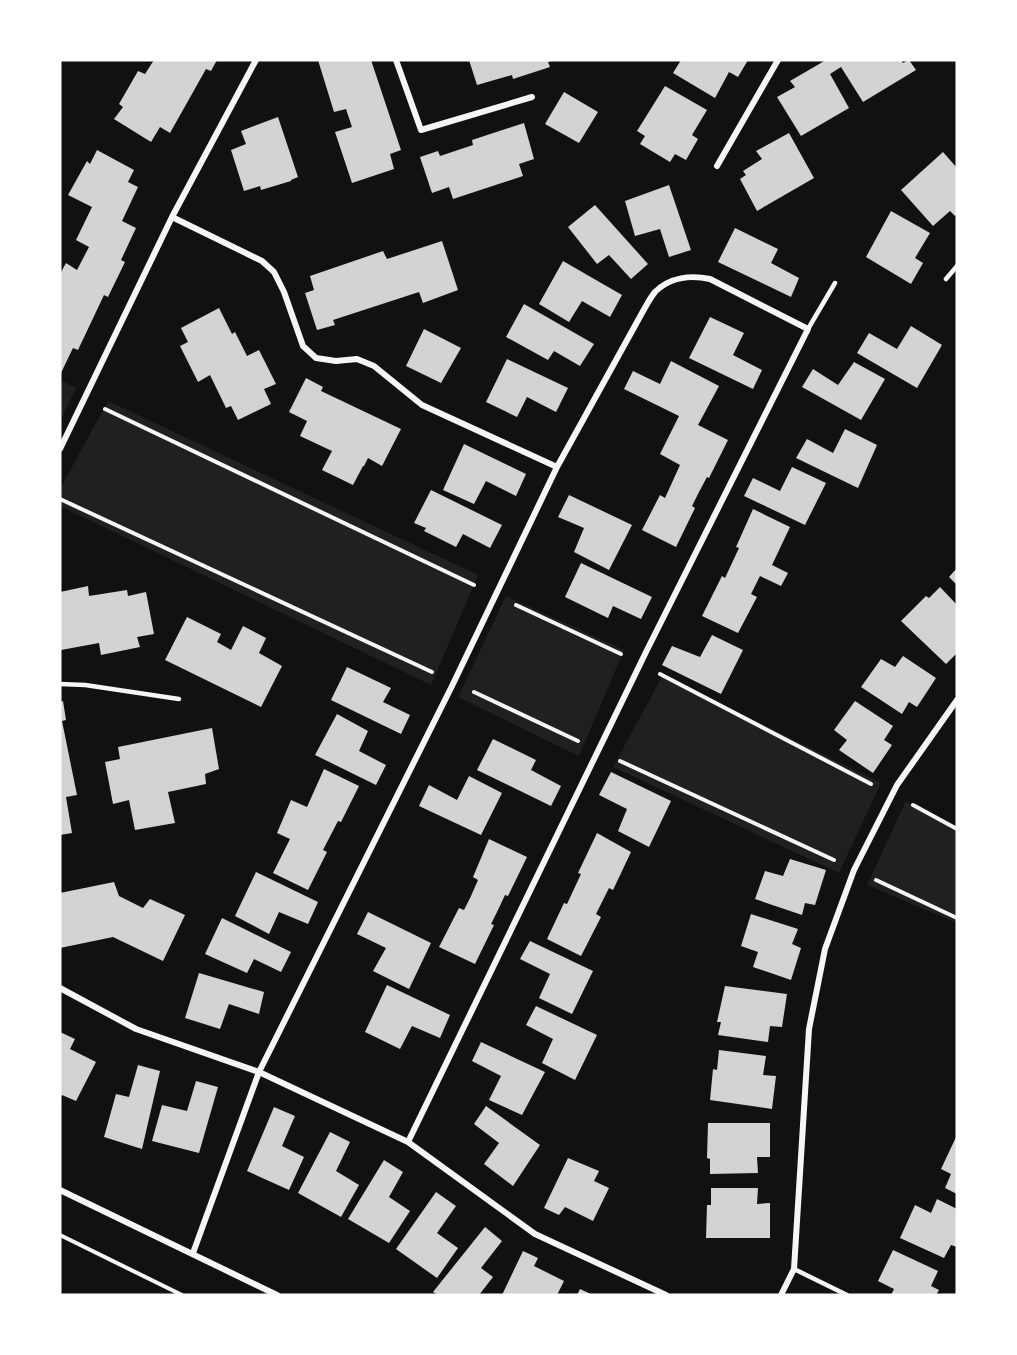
<svg xmlns="http://www.w3.org/2000/svg" width="1017" height="1355" font-family="Cabin,sans-serif">
  <rect width="100%" height="100%" fill="#111"/>
  <path fill="#202020" d="M60,380L76,388L60,422Z
    M108,401L478,575L431,685L60,506V489Z
    M506,596L624,650L579,756L458,697Z
    M663,675L881,783L839,873L613,767Z
    M906,801L957,827V923L867,885Z"/>
  <path fill="#d3d3d3" d="M154,60H217L211,71L206,69L170,133L160,127L151,142L114,119L123,107L119,104L138,71L145,74Z
    M318,60H371L401,150L390,154L394,169L352,183L335,132L352,127L346,109L334,112Z
    M469,60H554L548,62L550,67L513,79L512,75L477,85Z
    M681,60H748L738,77L729,72L715,98L673,73Z
    M826,60H901L903,63L909,60L916,70L863,102L841,67L830,74L849,108L801,136L777,97L795,87L790,81Z
    M665,86L707,110L692,135L698,139L686,160L675,154L670,162L640,144L645,136L637,131Z
    M564,92L598,112L579,143L545,124Z
    M278,117L298,177L291,180V181L261,190L260,186L244,191L231,150L246,144L241,131Z
    M524,123L534,159L519,164L523,176L453,199L449,187L432,193L420,157L438,151L440,156L473,145L472,140Z
    M789,133L814,178L757,211L740,179L746,175L743,171L762,159L756,151Z
    M97,150L134,170L128,182L138,187L122,221L136,228L121,260L125,262L108,297L104,295L78,350L73,348L60,375V274L66,263L77,270L89,247L76,240L92,207L68,195L87,161L90,164Z
    M943,152L957,168V214L955,216L950,211L933,226L901,190Z
    M669,185L691,250L669,257L660,229L635,236L625,201Z
    M595,205L648,264L631,279L609,255L597,264L568,227Z
    M891,211L930,233L915,258L923,263L911,284L866,257Z
    M735,228L778,249L771,263L799,278L791,297L718,262Z
    M442,241L458,290L423,303L419,292L333,320L335,325L317,330L305,293L314,290L310,276L383,251L387,259Z
    M563,261L622,295L610,317L582,301L569,322L539,304Z
    M524,304L594,344L580,366L554,351L548,360L506,337Z
    M219,308L232,334L235,332L247,356L259,350L276,384L264,389L271,404L238,420L231,406L226,408L210,375L198,382L180,346L188,342L181,328Z
    M710,317L744,333L733,355L762,370L753,389L689,358Z
    M911,326L942,345L917,388L857,353L869,333L897,349Z
    M424,329L461,348L441,383L406,366Z
    M507,359L568,388L556,412L527,397L517,417L486,402Z
    M671,361L719,386L698,425L728,440L709,478L707,477L699,492L692,506L695,508L676,547L642,530L660,495L665,498L680,465L660,454L679,416L624,389L633,371L660,384Z
    M854,362L885,379L861,420L802,387L813,369L838,385Z
    M306,378L323,387L321,391L401,429L382,466L368,458L364,466H363L353,485L322,470L332,451L300,436L307,421L289,412Z
    M845,429L877,445L858,488L796,458L807,439L833,453Z
    M464,444L526,474L516,496L486,481L474,504L443,490Z
    M792,467L826,483L805,525L744,496L753,478L780,491Z
    M431,490L502,525L490,548L463,534L456,547L424,531L426,528L414,523Z
    M569,495L632,525L609,570L574,552L584,528L558,517Z
    M753,509L790,527L772,565L788,573L781,586L760,576L751,594L757,597L738,633L702,616L722,576L725,578L739,548L736,547Z
    M581,563L652,597L641,619L613,606L608,618L565,597Z
    M957,568V585L949,577Z
    M88,586L89,596L127,590L128,596L146,592L154,634L137,637L140,647L101,655L99,643L61,650L60,646V592Z
    M940,587L957,605V653L946,664L901,621L926,596L929,598Z
    M187,617L221,634L217,642L231,650L243,626L266,638L259,653L282,666L261,707L165,660Z
    M712,635L743,650L721,694L662,665L672,646L700,657Z
    M903,656L936,678L917,707L909,702L902,714L861,687L881,659L895,667Z
    M347,667L391,688L383,702L410,715L401,734L331,700Z
    M63,701L66,720L62,721L77,795L66,797L72,833L60,835V702Z
    M855,701L893,726L884,740L892,745L873,773L839,750L847,740L834,730Z
    M337,714L368,731L359,751L386,765L376,785L315,755Z
    M212,728L219,769L205,774L206,784L168,792L175,823L135,830L129,800L113,804L105,762L120,759L118,747Z
    M493,739L536,760L531,770L561,786L551,806L477,770Z
    M324,769L359,786L341,822L338,821L323,850L327,852L308,890L273,873L290,839L277,833L291,800L307,807Z
    M611,772L671,801L649,847L618,831L627,809L599,795Z
    M469,776L502,793L481,835L419,806L429,785L457,800Z
    M597,833L631,852L613,890L609,888L596,914L601,917L581,956L547,939L564,903L567,904L581,874L578,873Z
    M489,839L527,857L508,896L505,895L498,910L491,924L494,925L475,964L439,947L459,908L464,910L471,896L478,880L473,877Z
    M790,859L826,870L815,905L805,903L802,915L755,899L765,871L783,876Z
    M256,872L318,902L308,924L279,912L269,934L235,916Z
    M114,882L119,896L143,908L150,899L185,915L163,961L113,937L60,948V893Z
    M368,912L431,943L409,989L373,971L386,948L357,934Z
    M751,914L798,929L792,944L801,948L791,980L753,967L758,952L741,946Z
    M222,918L291,952L281,972L254,959L247,973L205,954Z
    M530,941L593,971L572,1014L539,998L550,974L520,959Z
    M199,973L264,992L259,1014L229,1004L220,1029L185,1018Z
    M387,985L450,1015L440,1038L412,1026L400,1049L365,1032Z
    M725,986L787,994L782,1027L770,1026L768,1042L718,1035L721,1022H717Z
    M536,1006L597,1035L575,1080L542,1063L553,1039L526,1025Z
    M60,1032L75,1039L70,1049L96,1062L76,1101L62,1095L60,1100Z
    M481,1042L545,1072L522,1115L489,1100L501,1076L472,1061Z
    M719,1050L766,1056L763,1075L776,1076L772,1109L710,1100L713,1069L717,1070Z
    M138,1065L160,1071L142,1149L104,1137L116,1094L129,1097Z
    M196,1081L218,1087L199,1153L152,1141L162,1105L187,1111Z
    M486,1106L540,1145L513,1186L484,1164L499,1143L474,1124Z
    M274,1107L295,1116L282,1146L304,1157L289,1190L247,1171Z
    M708,1123H770V1157H757L758,1173L710,1174V1159L707,1158Z
    M330,1132L350,1142L336,1171L359,1185L341,1217L298,1193Z
    M957,1135V1194L945,1188L951,1174L941,1169Z
    M568,1158L599,1171L594,1181L609,1188L593,1221L565,1207L559,1215L544,1208Z
    M384,1160L403,1172L389,1197L410,1211L389,1243L348,1219Z
    M711,1188H758L757,1204L770,1203V1238H706L707,1205H711Z
    M436,1192L456,1206L437,1233L458,1248L437,1278L396,1249Z
    M937,1199L957,1209V1247L951,1245L944,1258L900,1238L915,1205L931,1213Z
    M485,1227L502,1241L481,1268L493,1277L479,1295H438L433,1292Z
    M893,1250L938,1271L931,1286L939,1290L936,1295H891L894,1289L878,1281Z
    M523,1251L538,1258L534,1266L564,1281L557,1295H502Z
    M580,1289L593,1295H577Z"/>
  <g fill="none" stroke-linecap="round" stroke-linejoin="round">
    <path stroke="#f5f5f5" stroke-width="4" d="M105,409L474,585
      M60,499L432,672
      M516,605L621,654
      M660,674L871,784
      M474,692L578,741
      M620,761L834,860
      M913,805L957,829
      M876,880L957,918
      M60,1235L182,1295"/>
    <path stroke="#f5f5f5" stroke-width="4.5" d="M946,279L957,266
      M808,329L835,283
      M60,684L85,685L179,699
      M794,1269L847,1295"/>
    <path stroke="#f5f5f5" stroke-width="6" d="M396,60L421,130L532,97
      M717,166L778,60
      M172,217L262,261L274,272L284,292L303,346L316,358L336,361L357,359L374,366L422,405L557,467
      M60,449L172,217L256,60
      M60,988L136,1029L259,1072L408,1142L535,1234L666,1295
      M60,1190L277,1295
      M193,1253L259,1072L452,686L557,467L642,313C646,306 650,298 655,292C670,277 691,275 710,279L808,329L647,650L408,1142
      M781,1295L794,1269L809,1029L825,949L854,870L897,785L957,700"/>
  </g>
  <rect width="1017" height="1355" fill="none" stroke="#ffffff" stroke-width="123"/>
</svg>
